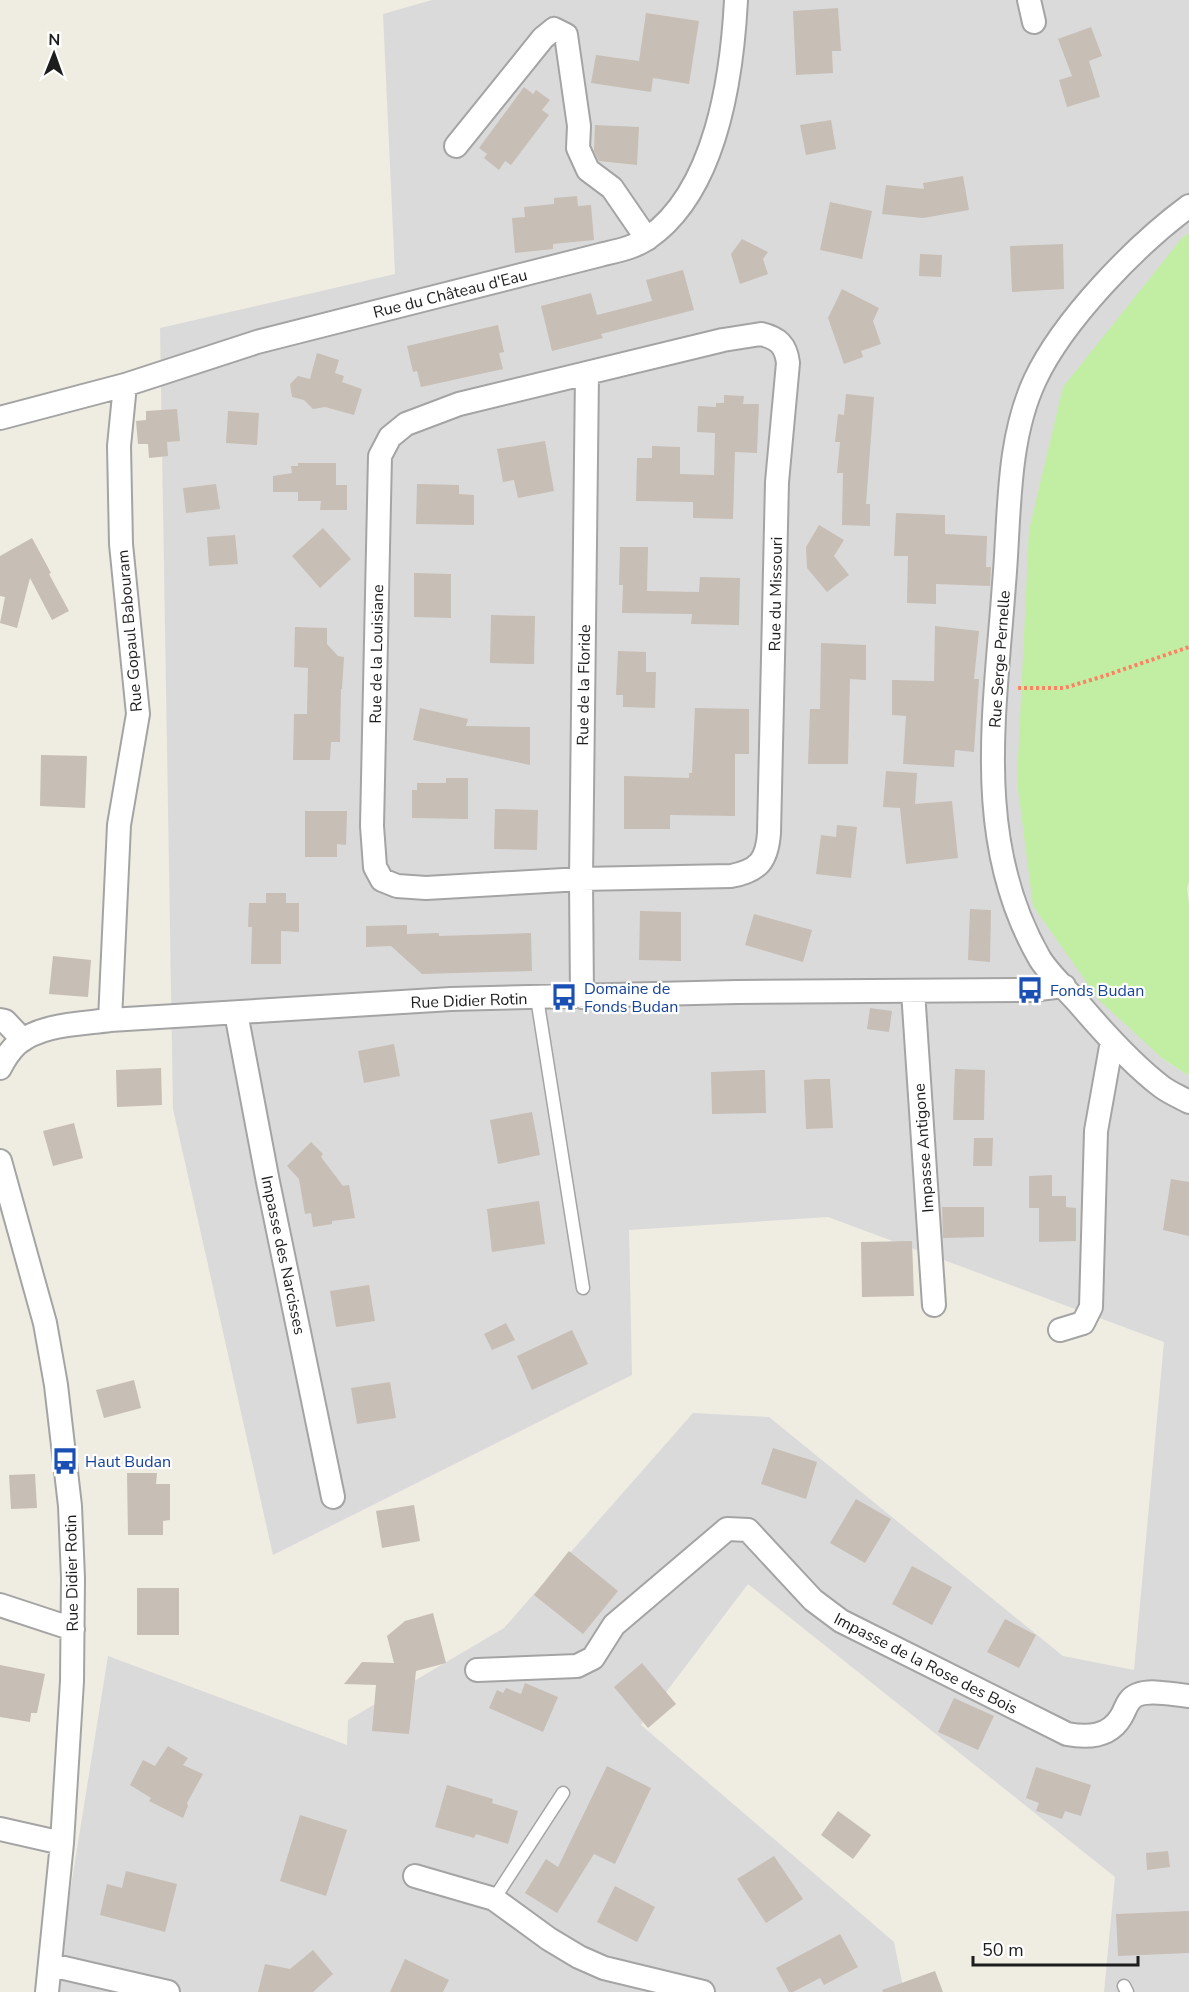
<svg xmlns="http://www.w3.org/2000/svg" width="1189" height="1992" font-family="'Nunito Sans',sans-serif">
  <rect width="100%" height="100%" fill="#efece2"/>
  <path fill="#dbdada" d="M432,0H1189V233L1182,238L1163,1059L1189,1076V1992H1104L1115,1877L748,1584L641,1725L894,1942L904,1992H54L108,1656L347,1745L348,1720L504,1628L693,1413L769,1417L1063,1656L1134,1670L1164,1342L828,1217L629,1230L632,1375L273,1555L173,1109L160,328L395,274L383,14Z"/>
  <path fill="#c2eea3" d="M1189,233V881L1187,889L1189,903V1076L1163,1059L1099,1000L1033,906L1017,781L1029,530L1063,387L1182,238Z"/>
  <path fill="#c7beb5" d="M838,8L841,51H832L833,73L796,75L793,11Z
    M646,13L699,21L689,84L653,78L651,92L591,83L596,55L639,61Z
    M1091,27L1102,56L1089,61L1100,97L1067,107L1059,80L1072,76L1058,39Z
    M524,87L533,94L536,90L550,100L542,110L549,115L511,165L505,161L499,170L484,158L487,154L479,148Z
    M831,120L836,149L806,155L800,125Z
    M595,125L639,127L637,165L599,161L594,151Z
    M963,176L969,210L923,218L882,214L886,185L924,189L923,183Z
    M577,196L578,206L591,205L594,240L553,244V249L515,253L512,218L525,217L524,207L554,204V198Z
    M830,202L872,211L862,259L820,250Z
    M742,239L768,252L763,259L768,274L740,284L731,254Z
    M1063,244L1064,289L1012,292L1010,246Z
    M920,254L942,255L941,277L919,276Z
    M683,270L694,310L601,334L603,338L552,351L541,306L591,293L597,315L652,301L646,280Z
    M842,289L879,308L873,321L881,344L861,351L863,357L844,364L828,318Z
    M498,325L504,352L499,353L503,369L421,387L417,371L413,372L407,346Z
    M317,353L339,360L335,373L344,376L342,382L362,389L354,415L325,407L313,409L304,400L292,397L290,384L298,376L310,379Z
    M846,394L874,397L866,504H870V526L842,525L843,473H837L840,442H835L838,414L844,415Z
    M724,395L744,396L743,404H759L757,453L735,452L733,519L693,518V502L636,501L637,458H652V446L680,447V474L714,475L715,433L697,432L698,406L716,407V403H724Z
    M177,409L180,441L167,442L168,456L149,458L148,444H138L136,421L146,420V411Z
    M228,411L259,413L257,445L226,443Z
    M545,441L554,491L518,498L514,480L503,482L497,449Z
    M298,463H336V485H347V510H320L321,501H298V492H273V476L292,473L291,466H298Z
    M216,484L220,509L186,513L183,488Z
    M417,484L459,485V494L474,495V525L416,524Z
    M896,513L945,515V534L987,536L986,567H991L990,586L936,584V604L907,603L908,556H894Z
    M819,525L844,540L834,556L849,575L827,592L807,568L806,547Z
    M323,528L351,559L320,588L292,556Z
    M235,535L238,564L209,566L207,537Z
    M32,538L51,573L49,574L69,611L52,620L30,578L17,628L0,623L5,597L0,596V556Z
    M620,547H648L647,591L699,592L700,577L740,578L739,625L691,624L692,614L622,613L623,585H619Z
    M414,573L451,574V618L414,617Z
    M491,615L535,616L534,664L490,663Z
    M935,626L979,631L974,679H979L974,752L955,750L954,767L903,764L906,716L892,715V680L934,681Z
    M295,627L327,628V644L338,656L344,657L342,689H341L340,742H331L330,760H293L294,714H307L308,668L294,667Z
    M821,643L866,645V680L850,679L848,764H808L810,709H820Z
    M618,651L646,652V672H656L655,708L623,707V695H616Z
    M420,708L468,719L466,726L530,727V765L413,740Z
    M695,708L749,709V754H735V816L670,815V829H624V776L689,778V773H692Z
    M41,755L87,756L85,808L40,806Z
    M886,771L917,773L915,804L952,801L958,858L906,864L900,808L883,807Z
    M446,778H468V819L412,818V790H417V783H446Z
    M495,809L538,810L537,850L494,849Z
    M305,811H347L346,845L337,844V857H305Z
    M837,825L857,827L851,878L816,874L821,835L836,837Z
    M266,893H286V903H299V932L281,931V964H251L252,927H248L249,903H266Z
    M970,909L991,910L990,962L968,960Z
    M640,911L681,912V961L639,960Z
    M754,914L812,930L803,962L745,945Z
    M407,925V934L439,933V936L531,933L532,971L422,974L391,946L366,947V926Z
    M53,956L91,960L88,997L49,994Z
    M870,1008L892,1011L889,1032L867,1029Z
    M394,1044L400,1076L364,1083L358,1051Z
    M161,1068L162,1105L117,1107L116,1070Z
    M955,1069L985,1070L984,1120H953Z
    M765,1070L766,1113L712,1114L711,1072Z
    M816,1079H830L833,1128L806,1129L804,1080Z
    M532,1112L540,1155L498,1164L490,1120Z
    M74,1123L83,1158L53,1166L43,1131Z
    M974,1138H993L992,1166H973Z
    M311,1142L323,1154L321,1157L343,1186L349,1185L355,1218L332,1221V1224L313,1227L311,1213L305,1214L299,1179L287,1166Z
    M1052,1175V1196H1066V1207L1076,1208V1241L1039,1242V1208H1029V1176Z
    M1171,1179L1189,1182V1236L1163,1230Z
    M539,1201L545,1244L492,1252L487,1209Z
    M942,1207H984V1237L943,1238Z
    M912,1241L914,1296L862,1297L861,1242Z
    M369,1285L375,1321L336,1327L330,1291Z
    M506,1323L515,1340L492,1350L484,1334Z
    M572,1330L588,1364L532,1390L517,1356Z
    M134,1380L141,1408L104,1418L96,1390Z
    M390,1382L396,1418L357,1424L351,1388Z
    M773,1448L817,1462L806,1499L761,1484Z
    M127,1473H157L156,1484H170V1520L163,1521V1535H128Z
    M35,1474L37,1508L11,1509L9,1475Z
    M856,1499L891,1519L865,1563L830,1543Z
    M414,1505L420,1541L382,1548L376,1511Z
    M569,1551L618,1591L583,1634L534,1595Z
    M912,1566L952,1587L932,1625L892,1604Z
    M137,1588H179V1635H137Z
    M433,1613L446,1663L416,1671L409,1734L372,1731L376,1685L344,1684L362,1662L394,1663L387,1636L405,1621Z
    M1005,1619L1036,1635L1019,1668L987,1652Z
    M642,1663L676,1704L648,1728L614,1687Z
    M0,1665L45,1674L37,1713H31L30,1722L0,1717Z
    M525,1683L558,1697L543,1732L489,1708L497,1690L503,1693L506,1688L521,1694Z
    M954,1698L994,1716L978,1750L938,1732Z
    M168,1746L188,1758L183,1765L203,1774L187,1803L188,1806L183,1818L149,1801L151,1798L130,1785L143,1760L155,1766Z
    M607,1766L651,1788L615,1864L594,1854L557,1913L525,1893L546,1859L558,1867Z
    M1036,1767L1091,1785L1081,1816L1065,1811L1062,1819L1036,1811L1039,1803L1026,1798Z
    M447,1785L493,1799L492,1803L518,1811L508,1844L476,1834L474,1838L435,1827Z
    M838,1811L871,1835L853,1859L821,1835Z
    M300,1815L347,1830L326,1896L280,1881Z
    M1168,1851L1170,1867L1147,1870L1146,1853Z
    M774,1856L803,1899L766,1923L737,1879Z
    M126,1871L177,1884L165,1932L100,1915L107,1884L122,1888Z
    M615,1886L655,1907L637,1942L597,1922Z
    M1189,1911V1953L1118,1956L1116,1914Z
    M840,1934L858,1967L824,1985L820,1978L793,1992H789L776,1968Z
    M313,1950L333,1974L313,1992H258L265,1964L290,1969Z
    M405,1959L449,1980L443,1992H390Z
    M935,1971L943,1992H883L882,1990Z"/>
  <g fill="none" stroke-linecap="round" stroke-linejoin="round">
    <defs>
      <path id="service" d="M537,998L583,1288
        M494,1899L563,1793
        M1124,1986L1127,1992"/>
      <path id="minor" d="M1029,0L1034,22
        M456,146L543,38L554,29L566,35L579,126L578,148L588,170L612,188L647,239
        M1189,206C1136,245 1063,320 1035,380C1006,442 1010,517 1004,584C995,712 972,842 1040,959C1050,975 1069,992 1081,1006C1105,1034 1133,1065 1162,1087C1170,1093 1180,1097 1189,1102
        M761,334C778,338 786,345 788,363L777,482L769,833C767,860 759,871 731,876L581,879L426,888L397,886L382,880L375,867L372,826L380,456L390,437L406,424L459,404L723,340Z
        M0,418L125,385L257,342L600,255C616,251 634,248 648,238C716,191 732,77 736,0
        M913,991L934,1305
        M582,997L581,879L587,374
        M236,1013L268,1182L333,1497
        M0,1020L5,1021L23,1040
        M110,1020L119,825L138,714L121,544L119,446L125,385
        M0,1068C4,1060 9,1052 16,1045C39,1024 80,1024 110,1020L451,999L737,992L1030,990L1064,986
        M0,1161L45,1323L56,1385L70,1506L73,1578L72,1681L62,1843L47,1992
        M1060,1330L1083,1323L1091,1307L1096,1131L1112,1041
        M0,1605L73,1629
        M477,1670L577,1666L593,1658L614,1625L727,1529L748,1530L813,1600L841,1621L1067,1734C1088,1738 1109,1737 1121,1717C1126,1709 1127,1699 1137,1695C1152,1689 1174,1695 1189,1696
        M0,1829L62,1843
        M415,1876L494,1899L549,1939L579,1957L604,1968L703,1992
        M51,1965L168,1992"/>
    </defs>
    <use href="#service" stroke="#a4a4a4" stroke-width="15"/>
    <use href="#minor" stroke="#a4a4a4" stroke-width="26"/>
    <path stroke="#ff8063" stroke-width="4" stroke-dasharray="3 3" stroke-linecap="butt" d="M1018,688H1064L1101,677L1189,647"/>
    <use href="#service" stroke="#fff" stroke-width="12"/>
    <use href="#minor" stroke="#fff" stroke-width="22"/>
  </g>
  <defs>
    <symbol id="bus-bare" viewBox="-9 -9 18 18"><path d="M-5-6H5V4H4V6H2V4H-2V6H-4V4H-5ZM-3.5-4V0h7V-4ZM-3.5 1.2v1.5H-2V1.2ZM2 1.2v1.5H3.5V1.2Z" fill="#1a4fb4" stroke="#fff" stroke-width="2.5" paint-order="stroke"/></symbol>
  </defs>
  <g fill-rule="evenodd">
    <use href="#bus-bare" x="1011" y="971" width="38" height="38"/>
    <use href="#bus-bare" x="545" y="978" width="38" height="38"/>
    <use href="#bus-bare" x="46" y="1442" width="38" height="38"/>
  </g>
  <g text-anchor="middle" stroke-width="4.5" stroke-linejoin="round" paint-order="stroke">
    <g font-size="16" fill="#1d1d1d" stroke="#fff">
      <text transform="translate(450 293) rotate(-14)" y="6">Rue du Château d'Eau</text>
      <text transform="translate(775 594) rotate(-89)" y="6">Rue du Missouri</text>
      <text transform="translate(129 631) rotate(-95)" y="6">Rue Gopaul Babouram</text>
      <text transform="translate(376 654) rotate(-89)" y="6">Rue de la Louisiane</text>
      <text transform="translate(999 659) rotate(-86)" y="6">Rue Serge Pernelle</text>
      <text transform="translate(583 685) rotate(-89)" y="6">Rue de la Floride</text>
      <text transform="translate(469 1000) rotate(-2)" y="6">Rue Didier Rotin</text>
      <text transform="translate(923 1148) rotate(-94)" y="6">Impasse Antigone</text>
      <text transform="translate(284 1255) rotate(78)" y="6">Impasse des Narcisses</text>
      <text transform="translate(71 1573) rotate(-91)" y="6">Rue Didier Rotin</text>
      <text transform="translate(926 1663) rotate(27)" y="6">Impasse de la Rose des Bois</text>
    </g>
    <g font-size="16" fill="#164399" stroke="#fff" text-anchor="start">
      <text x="584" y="994">Domaine de<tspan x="584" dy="18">Fonds Budan</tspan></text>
      <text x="1050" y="996">Fonds Budan</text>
      <text x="85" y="1467">Haut Budan</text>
    </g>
  </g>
  <g transform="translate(54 54) rotate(1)" stroke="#ffffff" stroke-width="4.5" paint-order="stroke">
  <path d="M0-4.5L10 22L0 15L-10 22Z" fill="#1d1d1d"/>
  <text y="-9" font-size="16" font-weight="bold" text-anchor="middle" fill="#1d1d1d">N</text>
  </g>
  <path d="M973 1956v9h165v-9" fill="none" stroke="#1d1d1d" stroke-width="3"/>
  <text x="982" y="1956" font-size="18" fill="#1d1d1d" stroke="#ffffff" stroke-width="4.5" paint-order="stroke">50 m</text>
</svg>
